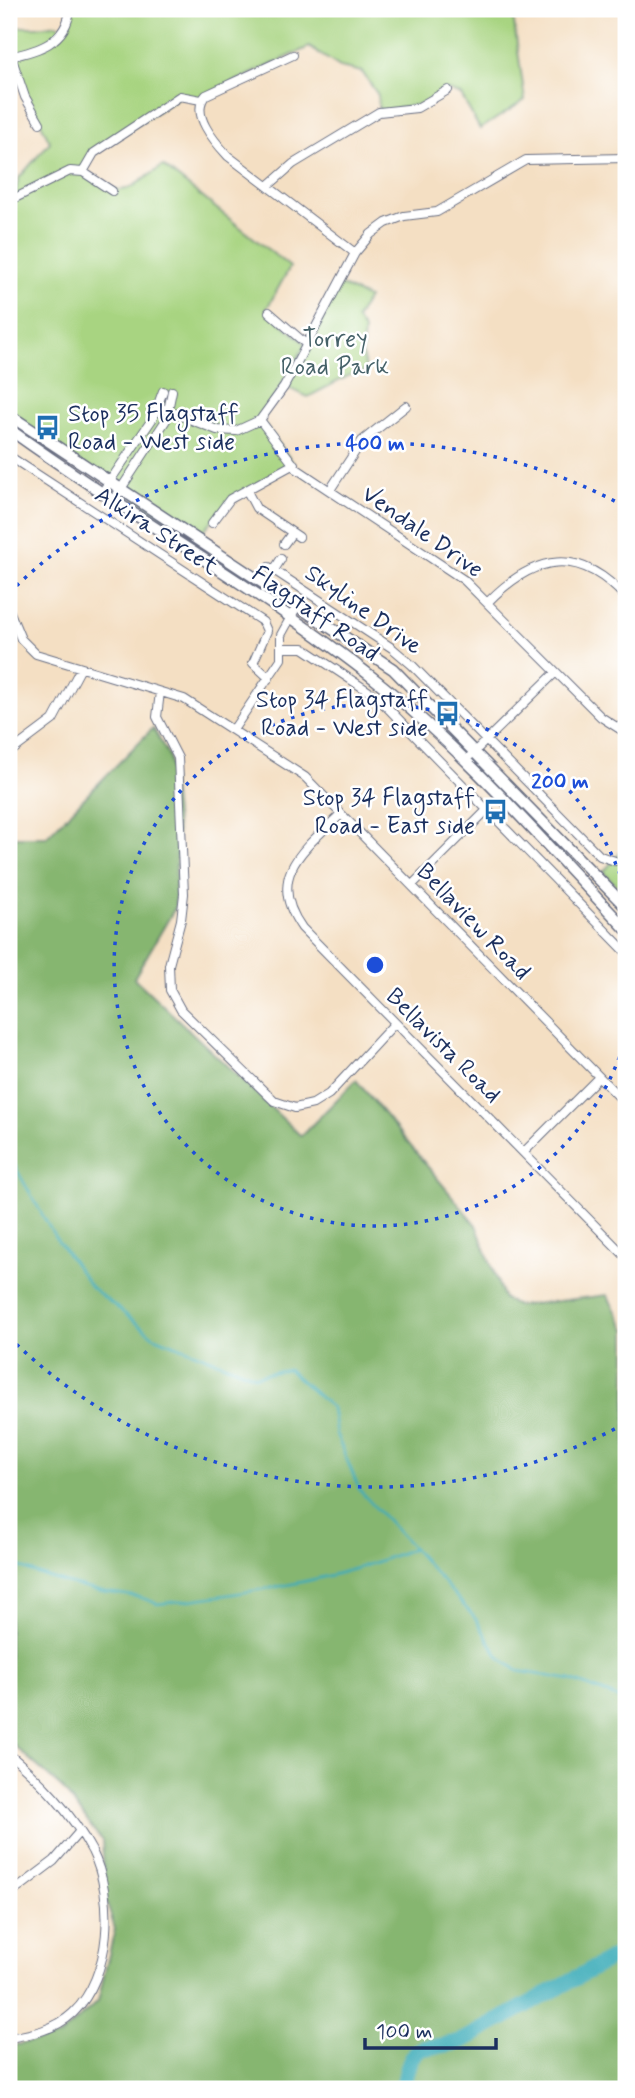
<svg xmlns="http://www.w3.org/2000/svg" width="635" height="2098" font-family="Mynerve,sans-serif">
  <rect width="100%" height="100%" fill="#fff"/>
  <filter id="ink" filterUnits="userSpaceOnUse"><feTurbulence type="fractalNoise" baseFrequency=".0143" numOctaves="2"/><feDisplacementMap in="SourceGraphic" scale="14" xChannelSelector="R" yChannelSelector="G"/><feConvolveMatrix kernelMatrix="1 2 1 2 8 2 1 2 1" color-interpolation-filters="sRGB"/></filter>
  <filter id="wash" filterUnits="userSpaceOnUse"><feTurbulence type="fractalNoise" baseFrequency=".00686" numOctaves="4" result="noise"/><feDisplacementMap in="SourceGraphic" scale="28" xChannelSelector="R" yChannelSelector="G"/><feGaussianBlur stdDeviation="1.57" result="paint"/><feColorMatrix in="noise" values="0 0 0 0 0 0 0 0 0 0 0 0 0 0 0 0 0 1.4 0 .05"/><feComposite in="paint" operator="in"/></filter>
  <g filter="url(#wash)">
    <rect width="100%" height="100%" fill="#f4dfc3"/>
    <path fill="#a8d481" stroke="#628270" stroke-width="2" d="M70,9H512L525,100L480,129L461,95L448,90L428,103L379,112L378,95L362,72L340,67L309,47L206,95L201,100L180,96L94,153L83,172C126,200 122,193 163,166L290,267L266,310L306,344L261,420L294,464L230,499L196,540L9,415V201L14,197L19,178L50,142L9,57V27H37L58,24L63,30Z
      M340,285L368,298L356,319L364,330L362,354L367,371L350,375L308,397L286,387Z
      M626,847V895L603,872Z"/>
    <path fill="#86b66f" stroke="#507266" stroke-width="2" d="M153,728L169,756L177,835L175,908L134,978L301,1136L356,1080L476,1225L504,1299L517,1306L607,1295L626,1329V2089H9V2046L59,2037L98,2001L115,1929L106,1901L102,1841L62,1788L9,1741V837H46Z"/>
    <g fill="none" stroke-linecap="round" stroke-linejoin="round">
      <path stroke="#3babb8" stroke-width="2.5" d="M9,1156L55,1237L91,1287L153,1336L255,1376L288,1369L332,1408L336,1434L360,1491L412,1547
        M9,1562C38,1576 67,1584 98,1591C118,1595 139,1594 157,1604C244,1593 331,1583 413,1548L475,1618L499,1657L518,1671L571,1680L626,1701"/>
      <path stroke="#3babb8" stroke-width="16" d="M403,2089C412,2032 424,2055 464,2040L626,1950"/>
    </g>
  </g>
  <g filter="url(#ink)">
    <g fill="none" stroke-linecap="round" stroke-linejoin="round">
      <defs>
        <path id="street" d="M293,55L206,95C189,113 215,142 228,156L355,253
          M11,56L25,97L40,123
          M9,57C37,51 67,43 70,9
          M83,172L94,153L180,96L201,100
          M268,186L293,164L379,112L417,108L448,90
          M9,201L70,171L83,172L112,191
          M269,312L306,344
          M159,407L217,430L236,431L260,420L284,387L355,253L371,234L386,223L404,216L437,212L526,160L626,158
          M260,420L297,469L464,580L601,717L626,733
          M9,456L263,622L267,631L253,663L269,678
          M330,490L362,441L406,406
          M247,491L256,508L299,537
          M101,494L153,418L163,391
          M113,501L166,420L172,391
          M212,523L230,499L294,464
          M284,544L292,533
          M269,567L392,648L412,665L600,856L615,861
          M274,570L281,559
          M488,602C535,554 579,546 626,598
          M9,610L21,639L36,654L184,699L305,777L626,1104
          M282,648H303L377,697L626,952
          M160,692L157,717L178,758L184,894L181,920L169,965L170,990L181,1010L274,1101L295,1108L313,1104L329,1094L395,1023
          M233,730L281,659V635L297,606
          M9,753L53,720L81,668
          M471,755L556,672
          M341,814C304,849 265,876 302,928L626,1257
          M412,885L487,810
          M524,1152L599,1077
          M9,1754C42,1782 71,1812 92,1851C115,1897 112,1976 73,2013C55,2030 32,2034 9,2038
          M9,1895L54,1861L80,1831"/>
        <path id="secondary" d="M9,415L393,669L626,907
          M9,429C129,516 261,589 377,681C468,754 546,845 626,929"/>
      </defs>
      <use href="#street" stroke="#676d81" stroke-width="10"/>
      <use href="#secondary" stroke="#676d81" stroke-width="13"/>
      <use href="#street" stroke="#fff" stroke-width="8"/>
      <use href="#secondary" stroke="#fff" stroke-width="10"/>
    </g>
  </g>
  <g fill="none" stroke="#1d4ed8" stroke-width="3.5" stroke-dasharray="3.5 7">
    <path d="M626 1037A261 261 0 1 1 626 893"/>
    <path d="M624 1424A522 522 0 0 1 9 1337M9 593A522 522 0 0 1 624 506"/>
  </g>
  <defs>
    <symbol id="bus-bare" viewBox="-9 -9 18 18"><path d="M-5-6H5V4H4V6H2V4H-2V6H-4V4H-5ZM-3.5-4V0h7V-4ZM-3.5 1.2v1.5H-2V1.2ZM2 1.2v1.5H3.5V1.2Z" fill="#1f6fb2" stroke="#fff" stroke-width="2.5" paint-order="stroke"/></symbol>
  </defs>
  <g fill-rule="evenodd">
    <use href="#bus-bare" x="30" y="410" width="35" height="35"/>
    <use href="#bus-bare" x="430" y="696" width="35" height="35"/>
    <use href="#bus-bare" x="478" y="794" width="35" height="35"/>
  </g>
  <g text-anchor="middle" stroke-width="5" stroke-linejoin="round" paint-order="stroke">
    <g font-size="24" fill="#456168" stroke="#fff">
      <text x="335" y="346">Torrey<tspan x="335" dy="28">Road Park</tspan></text>
    </g>
    <g font-size="24" fill="#1b2f5e" stroke="#fff" text-anchor="end">
      <text x="68" y="421" text-anchor="start">Stop 35 Flagstaff<tspan x="68" dy="28">Road - West side</tspan></text>
      <text x="428" y="707">Stop 34 Flagstaff<tspan x="428" dy="28">Road - West side</tspan></text>
      <text x="475" y="805">Stop 34 Flagstaff<tspan x="475" dy="28">Road - East side</tspan></text>
    </g>
    <g font-size="24" fill="#1b2f5e" stroke="#fff">
      <text transform="translate(157 530) rotate(33)" y="8">Alkira Street</text>
      <text transform="translate(423 531) rotate(35)" y="8">Vendale Drive</text>
      <text transform="translate(364 609) rotate(35)" y="8">Skyline Drive</text>
      <text transform="translate(316 613) rotate(35)" y="8">Flagstaff Road</text>
      <text transform="translate(474 921) rotate(46)" y="8">Bellaview Road</text>
      <text transform="translate(444 1045) rotate(45)" y="8">Bellavista Road</text>
    </g>
  </g>
  <circle cx="375" cy="965" r="10" fill="#1d4ed8" stroke="#fff" stroke-width="3.5"/>
  <g font-size="21" text-anchor="middle" font-weight="bold" fill="#1d4ed8" stroke="#fff" stroke-width="5" stroke-linejoin="round" paint-order="stroke">
    <text x="375" y="450">400 m</text>
    <text x="560" y="788">200 m</text>
  </g>
  <rect width="635" height="2098" fill="none" stroke="#fff" stroke-width="35"/>
  <path d="M365 2038v10h131v-10" fill="none" stroke="#1b2f5e" stroke-width="3.5"/>
  <text x="376" y="2038" font-size="21" fill="#1b2f5e" stroke="#ffffff" stroke-width="5" paint-order="stroke">100 m</text>
</svg>
